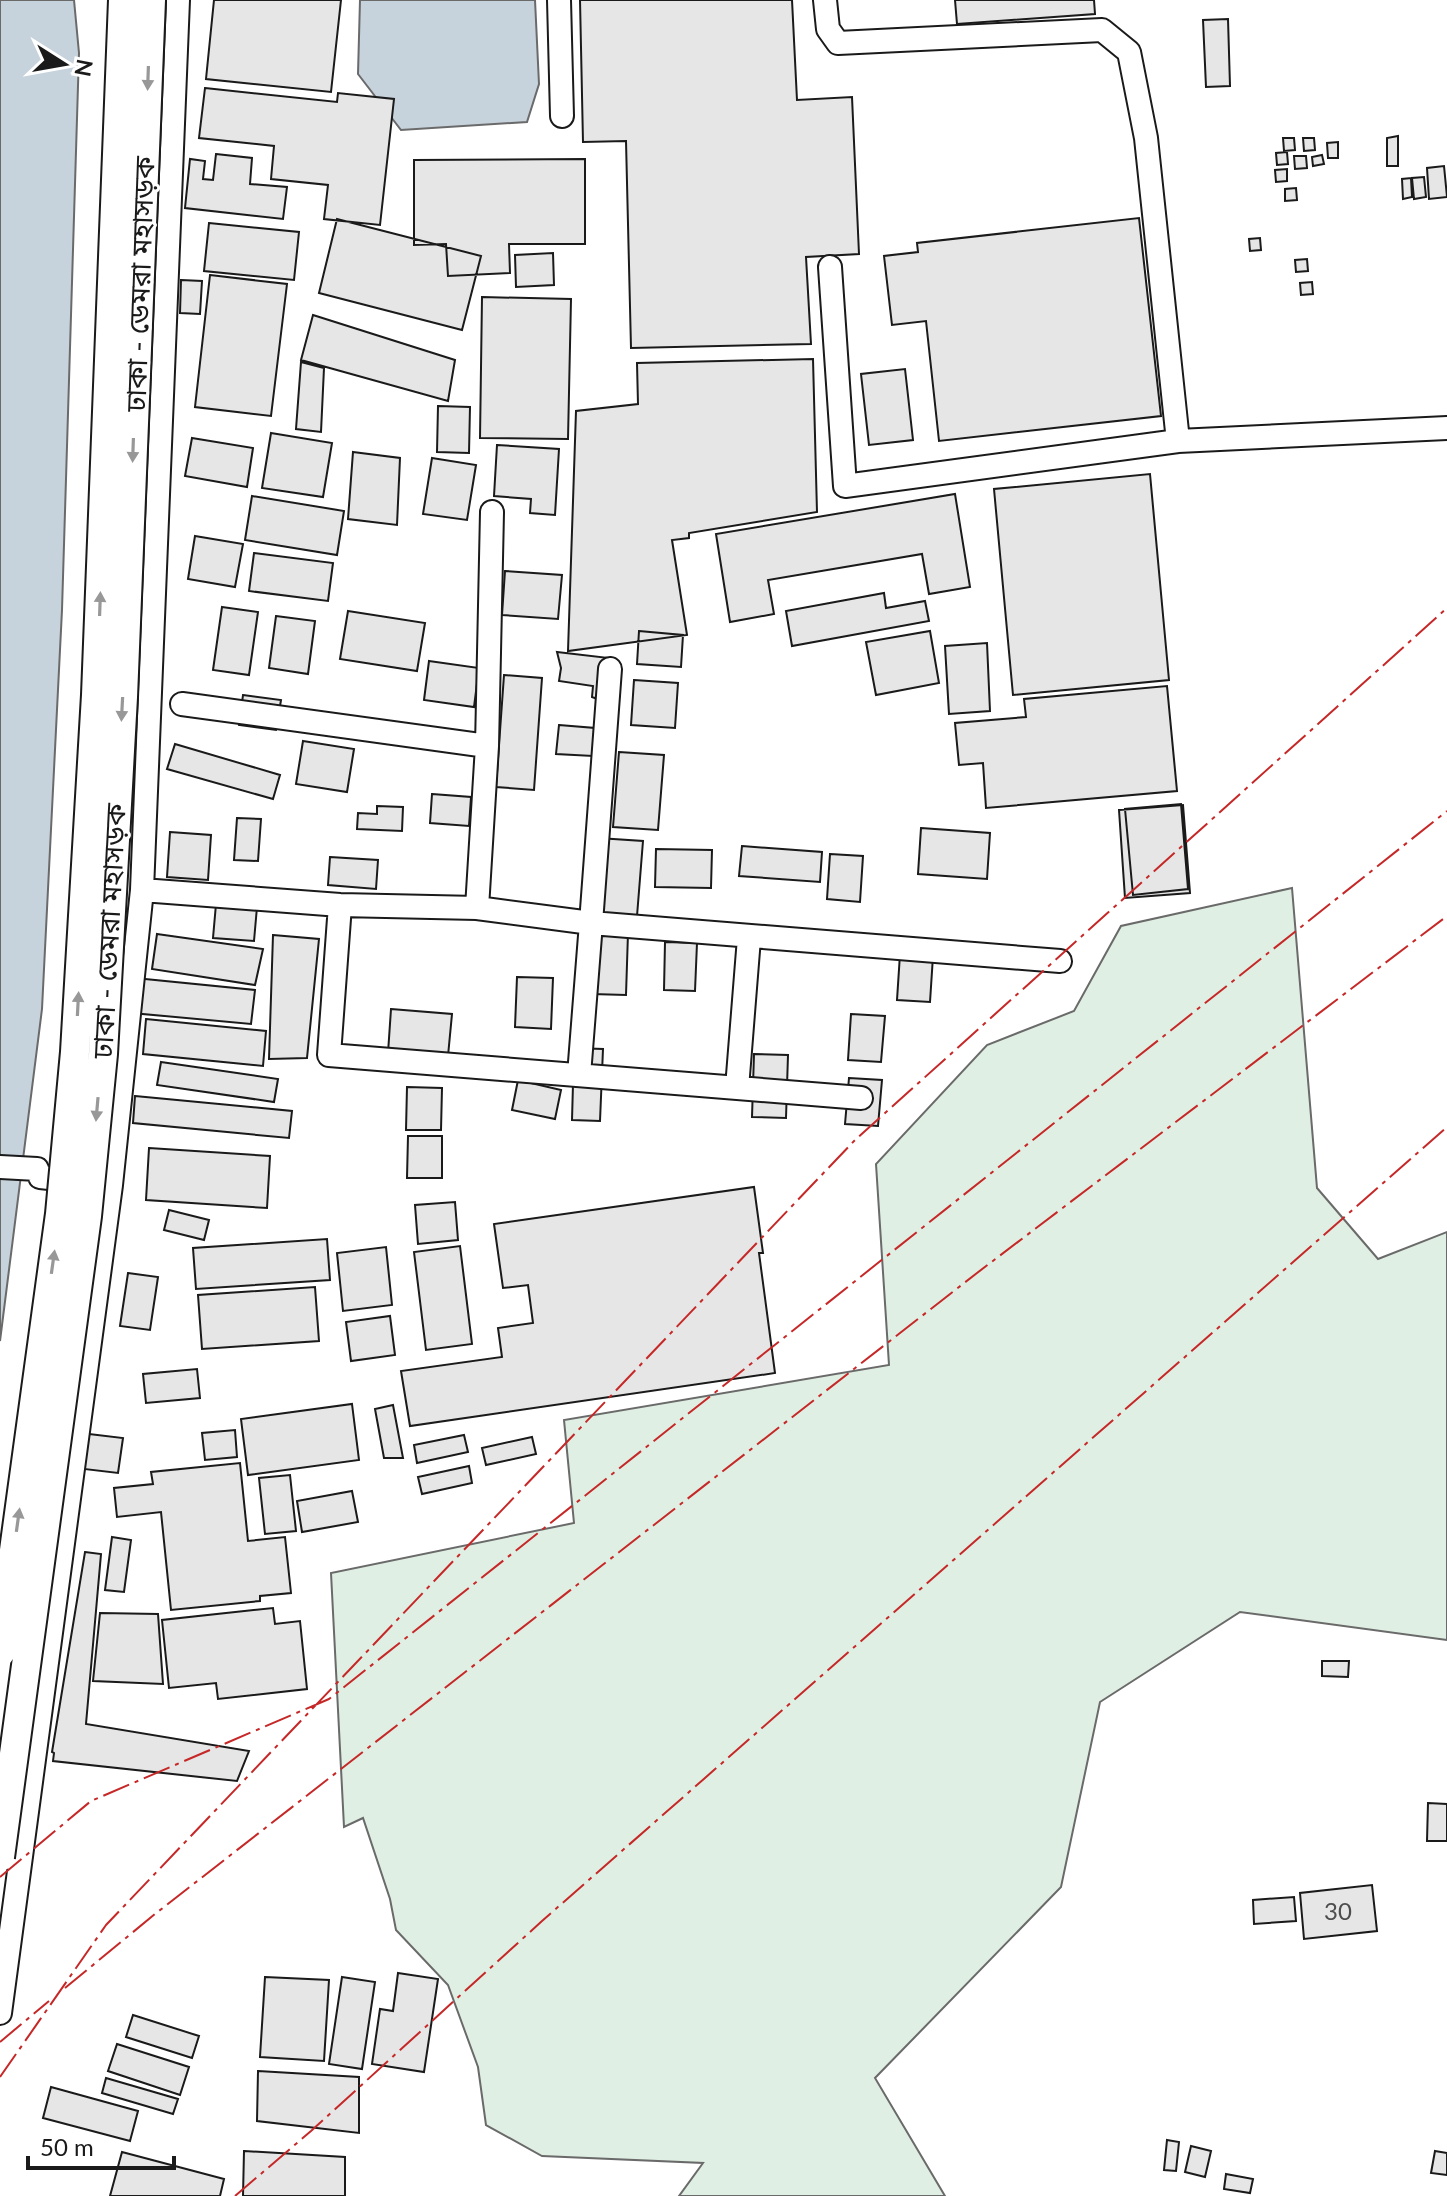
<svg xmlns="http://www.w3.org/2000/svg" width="1447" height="2196" font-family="Lato,'Noto Sans Bengali',sans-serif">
  <rect width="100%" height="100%" fill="#fff"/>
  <path fill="#e0efe3" stroke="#6a6a6a" stroke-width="2" d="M1292,888L1317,1188L1378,1259L1447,1232V1640L1240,1612L1100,1702L1061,1887L875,2078L945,2196H679L703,2163L542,2156L486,2125L478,2067L448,1985L396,1930L390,1899L363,1818L344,1827L331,1573L574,1523L564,1420L889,1365L876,1164L987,1045L1074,1011L1121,926Z"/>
  <path fill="#c6d2dc" stroke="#6a6a6a" stroke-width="2" d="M0,0H74L79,53L62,610L42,1009L0,1341Z
    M360,0H535L539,84L527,122L401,130L358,74Z"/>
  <path fill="#e6e6e6" stroke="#1a1a1a" stroke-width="2" d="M214,0H341L331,92L206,79Z
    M580,0H792L797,100L852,97L859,254L806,257L811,344L631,348L626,141L583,142Z
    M955,0H1094L1095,14L957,24Z
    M1228,19L1230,86L1206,87L1203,20Z
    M205,88L337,102L338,93L394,99L380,225L324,219L328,185L271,179L274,146L199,138Z
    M1398,136V166H1387V138Z
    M1283,138H1294L1295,150L1284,151Z
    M1303,138H1314L1315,150L1304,151Z
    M1338,142V158H1328L1327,143Z
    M1287,152L1288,164L1277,165L1276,153Z
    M216,154L252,158L250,184L287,187L283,219L185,208L190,159L205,161L203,179L213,180Z
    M1322,155L1324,164L1313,166L1312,157Z
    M1294,156H1306L1307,168L1295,169Z
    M585,159V244H509L510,273L448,276L446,244L414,245V160Z
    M1444,166L1447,197L1429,199L1427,168Z
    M1287,169V181L1276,182L1275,170Z
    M1424,177L1426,197L1414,199L1412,178Z
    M1411,178L1412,197L1403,199L1402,179Z
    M1296,188L1297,200L1285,201V189Z
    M1139,218L1161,416L939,441L926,321L892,325L884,256L918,252L917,243Z
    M337,219L481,256L462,330L319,293Z
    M209,223L299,232L294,280L204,271Z
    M1260,238L1261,250L1250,251L1249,239Z
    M553,253L554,285L516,287L515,255Z
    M1307,259L1308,271L1296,272L1295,260Z
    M210,275L287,284L271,416L195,407Z
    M181,280L202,281L200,314L180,313Z
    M1312,282L1313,294L1301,295L1300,283Z
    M482,297L571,299L568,439L480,438Z
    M313,315L455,360L448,401L301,360Z
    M813,359L817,512L689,533V538L672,540L687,635L568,651L576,411L638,404L637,363Z
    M301,362L324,368L321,432L296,429Z
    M905,369L913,440L869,445L861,374Z
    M438,406L470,407L469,453L437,452Z
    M271,433L332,443L323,497L262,488Z
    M192,438L253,448L247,487L185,476Z
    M497,445L559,449L555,515L530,513L531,499L494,496Z
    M353,452L400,458L397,525L348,519Z
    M432,458L476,465L467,520L423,514Z
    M1150,474L1169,680L1013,695L994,489Z
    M955,494L970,587L929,594L922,554L768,580L774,614L730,622L716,534Z
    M252,496L344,511L337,555L245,540Z
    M195,536L243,544L235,587L188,579Z
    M254,553L333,563L328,601L249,591Z
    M505,571L562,575L558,619L502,615Z
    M884,593L886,608L925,601L929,621L792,646L786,611Z
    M222,607L258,612L249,675L213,670Z
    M348,611L425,623L417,671L340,659Z
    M276,616L315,621L308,674L269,668Z
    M639,631L683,635L681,667L637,664Z
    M930,631L939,683L876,695L866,642Z
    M987,643L990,711L949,714L945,646Z
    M557,652L609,658L600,700L592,697L593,686L559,681L561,668Z
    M429,661L479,668L474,707L424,700Z
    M504,675L542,678L534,790L496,787Z
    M634,680L678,683L675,728L631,725Z
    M1167,686L1177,791L986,808L983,763L959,765L955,723L1026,717L1024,699Z
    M243,695L281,700L276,730L239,725Z
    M559,725L595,728L593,756L556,754Z
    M303,741L354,749L347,792L296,784Z
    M175,744L280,775L273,799L167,769Z
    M619,752L664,755L658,830L613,827Z
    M432,794L471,797L469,826L430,823Z
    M1181,804L1188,889L1133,895L1125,809Z
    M1183,805L1190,893L1125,898L1119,810Z
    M377,806L403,807L402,831L357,829L358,813L377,814Z
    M237,818L261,819L258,861L234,860Z
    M921,828L990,833L987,879L918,874Z
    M170,832L211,835L208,880L167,877Z
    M598,838L643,841L637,916L592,913Z
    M742,846L822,852L820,882L739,876Z
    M656,849L712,850L711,888L655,887Z
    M830,854L863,856L860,902L827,899Z
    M330,857L378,860L376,889L328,885Z
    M216,904L257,907L254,941L213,938Z
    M594,932L628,933L626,995L592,994Z
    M157,934L263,949L255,985L152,969Z
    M273,935L319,939L307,1058L269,1059Z
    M665,942L697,943L695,991L664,990Z
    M900,954L933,956L930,1002L897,1000Z
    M517,977L553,978L551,1029L515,1027Z
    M135,978L255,990L251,1024L132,1013Z
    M391,1009L452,1014L448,1056L388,1053Z
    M851,1014L885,1016L881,1062L848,1060Z
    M146,1019L266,1031L263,1066L143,1054Z
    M574,1048L603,1049L600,1121L572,1120Z
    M754,1054L788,1055L786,1118L752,1117Z
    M161,1062L278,1079L274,1102L157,1085Z
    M849,1078L882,1080L878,1126L845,1124Z
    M518,1080L561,1090L555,1119L512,1110Z
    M407,1087L442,1088L441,1130H406Z
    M135,1096L292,1111L289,1138L133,1123Z
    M408,1136H442V1178H407Z
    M149,1148L270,1156L267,1208L146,1200Z
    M754,1187L763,1253H759L775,1373L410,1426L401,1371L502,1357L498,1328L533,1323L528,1285L503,1288L494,1224Z
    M455,1202L458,1240L418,1244L415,1205Z
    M169,1210L209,1220L204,1240L164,1230Z
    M327,1239L330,1280L196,1289L193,1248Z
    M460,1246L472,1344L426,1350L414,1252Z
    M386,1247L392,1305L343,1311L337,1253Z
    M128,1273L158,1277L150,1330L120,1326Z
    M315,1287L319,1341L202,1349L198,1295Z
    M390,1316L395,1355L351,1361L346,1322Z
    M197,1369L200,1398L146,1403L143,1374Z
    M352,1404L359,1460L248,1475L241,1419Z
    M393,1405L403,1458H384L375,1409Z
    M235,1430L237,1457L205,1460L202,1433Z
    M89,1434L123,1438L118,1473L84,1469Z
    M464,1435L468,1452L417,1463L414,1445Z
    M532,1437L536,1454L486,1465L482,1448Z
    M240,1463L248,1541L285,1537L291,1593L260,1596V1601L171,1610L161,1512L117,1517L114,1488L153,1484L151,1472Z
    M469,1466L472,1483L422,1494L418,1477Z
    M290,1475L296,1531L265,1534L259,1478Z
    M352,1491L358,1522L302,1532L297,1501Z
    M112,1537L131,1540L124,1592L105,1590Z
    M85,1552L101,1554L86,1724L249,1751L237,1781L53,1761L54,1753L52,1752Z
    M273,1608L275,1624L300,1621L307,1689L218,1699L216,1683L169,1688L162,1620Z
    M100,1613L158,1614L163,1684L93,1681Z
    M1322,1661H1349L1348,1677L1322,1676Z
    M1428,1803L1447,1804V1841H1427Z
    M1372,1885L1377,1931L1304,1939L1300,1893Z
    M1294,1897L1296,1921L1254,1924L1253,1900Z
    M398,1973L438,1979L424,2072L372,2064L380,2009L393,2011Z
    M265,1977L329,1980L324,2061L260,2057Z
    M342,1977L375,1982L362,2069L329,2064Z
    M133,2015L199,2036L192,2058L126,2037Z
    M117,2044L189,2067L180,2095L108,2071Z
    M258,2071L359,2077V2133L257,2121Z
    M106,2078L178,2099L173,2114L102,2093Z
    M51,2087L138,2111L130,2141L43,2118Z
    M1167,2140L1179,2142L1176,2171L1164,2170Z
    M1191,2146L1211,2151L1205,2177L1185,2172Z
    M244,2151L345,2157V2196H243Z
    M1435,2151L1447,2153V2175L1431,2173Z
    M122,2152L224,2179L220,2196H110Z
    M1226,2174L1253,2179L1250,2193L1224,2189Z"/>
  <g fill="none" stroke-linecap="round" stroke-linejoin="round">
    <defs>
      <path id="minor" d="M559,0L562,116
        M825,0L828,29L838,43L1102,30L1129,52L1146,138L1178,441L1447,428
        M830,267L845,486L1178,441
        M182,704L487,746
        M142,890L340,905L477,908L591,923L610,669
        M340,905L329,1055L861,1098
        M477,908L487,746L492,512
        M579,1075L591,923L1060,961
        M737,1088L749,938
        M0,1167L37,1169L40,1177L77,1181
        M0,2013L111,1185L142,890L178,0"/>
    </defs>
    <use href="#minor" stroke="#1a1a1a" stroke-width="26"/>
    <use href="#minor" stroke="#fff" stroke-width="22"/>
    <defs>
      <path id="major-bridge" d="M0,1653L60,1214L75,1052L96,695L123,0
        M0,1857L87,1216L103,1054L123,697L151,0"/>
    </defs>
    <use href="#major-bridge" stroke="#1a1a1a" stroke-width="32" stroke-linecap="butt"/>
    <use href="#major-bridge" stroke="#fff" stroke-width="28"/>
    <path stroke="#c62828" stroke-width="2" stroke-dasharray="28 6 4 6" stroke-linecap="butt" d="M0,1877L91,1801L329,1699L1447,811
      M65,1988L155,1914L977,1273L1447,916
      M0,2042L49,2001
      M0,2077L106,1925L855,1140L1447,608
      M235,2196L311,2131L542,1921L1447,1127"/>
  </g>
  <defs><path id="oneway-solid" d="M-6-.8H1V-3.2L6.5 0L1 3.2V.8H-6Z" transform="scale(2)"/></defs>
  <g fill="#989898">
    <use href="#oneway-solid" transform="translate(148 78) rotate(92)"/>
    <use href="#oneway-solid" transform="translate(133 450) rotate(92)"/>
    <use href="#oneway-solid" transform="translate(100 604) rotate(-88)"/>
    <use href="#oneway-solid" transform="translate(122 709) rotate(93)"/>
    <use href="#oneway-solid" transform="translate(78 1004) rotate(-87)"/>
    <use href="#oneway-solid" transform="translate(97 1109) rotate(95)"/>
    <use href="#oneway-solid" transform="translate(53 1262) rotate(-82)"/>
    <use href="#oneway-solid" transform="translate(18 1520) rotate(-82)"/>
  </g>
  <g text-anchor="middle" stroke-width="6" stroke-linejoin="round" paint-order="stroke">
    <g font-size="24" fill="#4d4d4d">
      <text x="1338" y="1920">30</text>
    </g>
    <g font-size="28" fill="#1a1a1a" stroke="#fff">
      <text transform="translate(140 284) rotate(-88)" y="10">ঢাকা - ডেমরা মহাসড়ক</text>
      <text transform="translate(109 931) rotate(-87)" y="10">ঢাকা - ডেমরা মহাসড়ক</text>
    </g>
  </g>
  <g transform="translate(64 64) rotate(101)" stroke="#ffffff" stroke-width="6" paint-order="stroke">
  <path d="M0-6L14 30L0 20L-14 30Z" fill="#1a1a1a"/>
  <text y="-12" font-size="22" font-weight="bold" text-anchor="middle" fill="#1a1a1a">N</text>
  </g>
  <path d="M28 2156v12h146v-12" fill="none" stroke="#1a1a1a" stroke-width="4"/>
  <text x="40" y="2156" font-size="24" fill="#1a1a1a" stroke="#ffffff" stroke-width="6" paint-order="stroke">50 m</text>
</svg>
